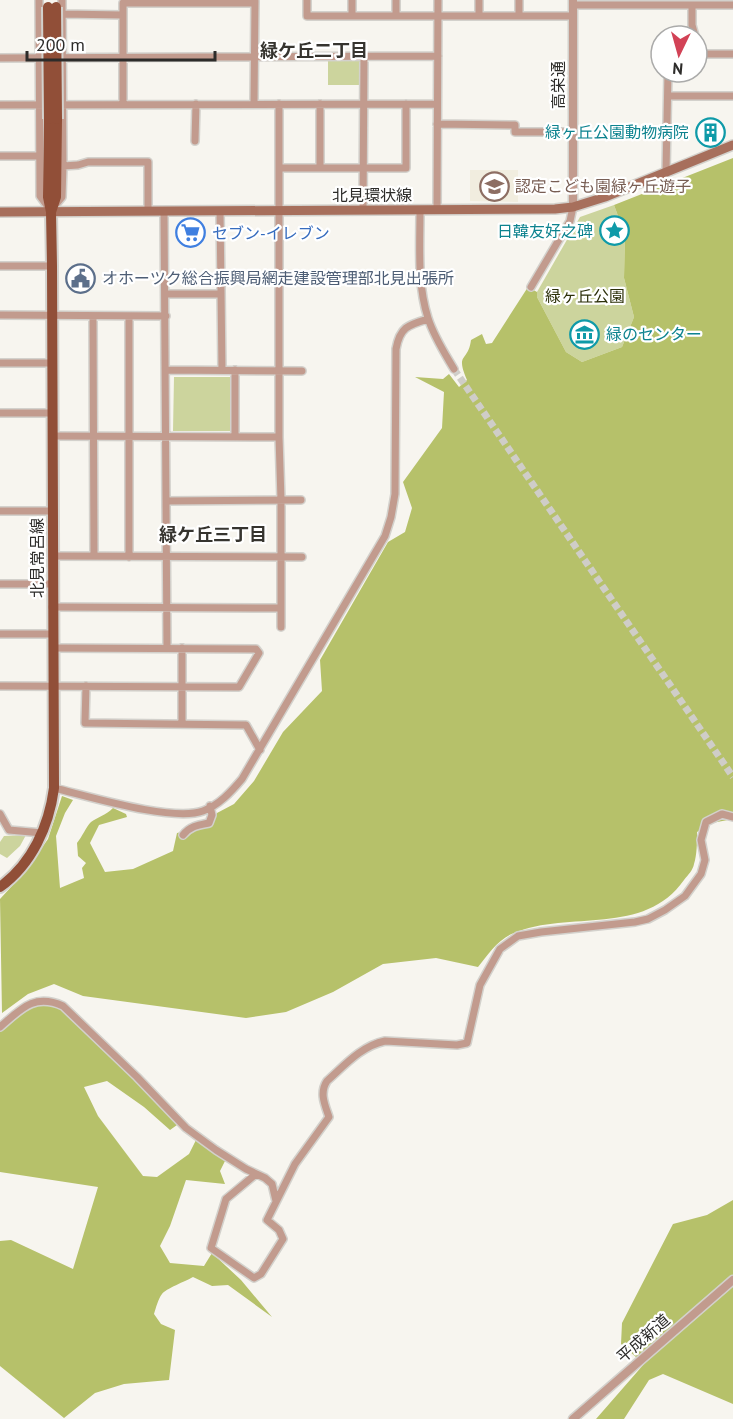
<svg xmlns="http://www.w3.org/2000/svg" width="733" height="1419" font-family="'PT Sans','Noto Sans JP',sans-serif">
  <rect width="100%" height="100%" fill="#f7f5ef"/>
  <path fill="#f1eddf" d="M470,170H518V202L470,201Z"/>
  <path fill="#ccd49d" d="M328,59L361,60V85H328Z
    M614,205L625,235L624,278L634,317L622,347L582,362L566,352L537,297V292L580,217Z
    M174,377H231V431H173Z
    M26,835L20,846L7,858L0,854V842L4,836Z"/>
  <path fill="#b6c16a" d="M733,158V819L712,823L697,832C697,842 697,855 694,864C693,870 688,875 684,880C644,937 569,910 514,933C498,939 488,955 478,967L436,958L383,964L333,992L286,1012L246,1018L83,996L54,984L28,994L2,1013L0,899L24,873L48,839L62,796L73,800L65,813L56,836L60,888L84,878L82,868L86,863L78,856L77,843C82,837 86,827 91,822C98,817 106,815 113,808L126,814L127,817L99,825L90,843L105,872L133,869L173,851L177,833L211,826L217,813L234,804L254,781L283,732L322,691L320,660L388,542L405,532L412,508L403,482L442,428L444,392L415,377L443,379L449,374L459,387L467,380C455,352 468,363 471,340L482,334L486,344L492,343L528,287L537,292V297L566,352L582,362L622,347L634,317L624,278L625,235L614,205Z
    M46,1002L60,1008L115,1059L177,1125L170,1130L144,1107L107,1081L84,1087L98,1116L143,1176L157,1177L189,1154L196,1140L225,1161L220,1171L225,1184L186,1180L170,1226L160,1246L170,1263L204,1266L212,1253L241,1280L272,1317L228,1285L212,1286L193,1277C186,1281 165,1289 162,1294C158,1299 156,1308 154,1314L161,1324L175,1330L169,1380L124,1384L95,1393L64,1418L0,1366V1241L11,1240L73,1269L98,1187L0,1172V1030L30,1005Z
    M733,1200V1404L663,1374L649,1380L624,1419H596L644,1364L621,1344L622,1323L673,1224L707,1215Z"/>
  <g fill="none" stroke-linecap="round" stroke-linejoin="round">
    <path stroke="#cfcdc8" stroke-width="7" stroke-dasharray="7 3.5" stroke-linecap="butt" d="M454,369L733,777"/>
    <defs>
      <path id="minor" d="M39,0L40,196L48,207
        M307,0V16H573
        M352,0V16
        M396,0V16
        M479,0V15
        M519,0V15
        M573,5H733
        M692,6V25L695,36
        M62,14L123,15
        M697,54H733
        M0,58L438,56
        M668,96H733
        M254,103L255,1
        M123,104V3H255
        M279,104V437L281,500V627
        M320,104V168
        M0,105L437,104
        M437,124L515,125V132H573
        M195,141L196,104
        M0,156H39
        M63,166L78,165L88,162H148V211
        M279,168H406V104
        M666,172L668,72
        M57,203L62,197L63,166L62,0
        M363,210L364,56
        M420,210C420,246 417,284 428,318C434,337 444,352 454,369
        M437,210L438,0
        M164,211L167,648
        M220,211L222,370
        M0,266H52
        M531,287L570,221L573,207
        M165,294H221
        M0,315L166,316
        M93,317L94,556
        M129,317V557
        M0,363H52
        M166,370L302,371
        M235,370V436
        M0,413H52
        M52,436L279,437
        M166,501L301,500
        M0,511H52
        M52,556L302,557
        M0,584H52
        M52,607L281,608
        M0,634H52
        M0,686L239,687L259,653L256,649L53,648
        M86,686L85,723L246,725L260,750
        M182,724V648
        M54,788C88,796 172,822 203,811C219,805 231,792 242,779L385,536L391,517L395,494L396,349C400,327 408,325 428,319
        M0,814L9,830L42,833
        M183,835C190,826 199,825 209,823L212,815L210,806
        M0,1027C21,1009 34,993 63,1006L137,1077L186,1128L216,1150L246,1169L265,1178L272,1184L276,1201
        M256,1174L226,1199L211,1248L254,1278L261,1274L283,1239L279,1230L267,1220L295,1164L329,1117C325,1105 319,1093 327,1081C344,1066 361,1046 385,1041L457,1045L467,1043L480,985L500,949L518,936L541,932L635,922L648,919L665,910L685,896L701,874L705,860L701,840L706,822L722,814L733,817"/>
      <path id="tertiary" d="M573,0V207
        M573,1419L733,1280"/>
      <path id="secondary" d="M0,212L555,209L573,207L605,197L733,145"/>
      <path id="primary" d="M51,212L56,197L57,119
        M0,887C32,864 49,826 54,788L52,266L51,212L48,197L49,119"/>
    </defs>
    <use href="#minor" stroke="#d3d1cc" stroke-width="10"/>
    <use href="#tertiary" stroke="#d3d1cc" stroke-width="11"/>
    <use href="#secondary" stroke="#d3d1cc" stroke-width="12"/>
    <use href="#primary" stroke="#d3d1cc" stroke-width="14"/>
    <use href="#minor" stroke="#c29b8e" stroke-width="7"/>
    <use href="#tertiary" stroke="#c29b8e" stroke-width="8"/>
    <use href="#secondary" stroke="#a76f5c" stroke-width="9"/>
    <use href="#primary" stroke="#914f38" stroke-width="10"/>
    <defs>
      <path id="primary-bridge" d="M48,7L49,119
        M56,7L57,119"/>
    </defs>
    <use href="#primary-bridge" stroke="#d3d1cc" stroke-width="14" stroke-linecap="butt"/>
    <use href="#primary-bridge" stroke="#914f38" stroke-width="10"/>
  </g>
  <defs>
    <symbol id="building-ring" viewBox="-11 -11 22 22"><circle r="9.5" fill="#fff" stroke="#0f9aa8" stroke-width="1.5"/><path d="M-4-6H4V6H1V3H-1V6H-4ZM-2.5-4.3h1.7v1.8h-1.7ZM.8-4.3h1.7v1.8H.8ZM-2.5-1h1.7V.8h-1.7ZM.8-1h1.7V.8H.8Z" fill="#0f9aa8"/></symbol>
    <symbol id="school-ring" viewBox="-11 -11 22 22"><circle r="9.5" fill="#fff" stroke="#8d6e63" stroke-width="1.5"/><path d="M0-5L7-2L0 1L-7-2ZM-4 1L0 2.5L4 1V4Q0 6-4 4Z" fill="#8d6e63"/></symbol>
    <symbol id="sight-ring" viewBox="-11 -11 22 22"><circle r="9.5" fill="#fff" stroke="#0f9aa8" stroke-width="1.5"/><path d="M0-6L1.8-2.2L6-1.7L2.9 1.2L3.7 5.4L0 3.3L-3.7 5.4L-2.9 1.2L-6-1.7L-1.8-2.2Z" fill="#0f9aa8"/></symbol>
    <symbol id="supermarket-ring" viewBox="-11 -11 22 22"><circle r="9.5" fill="#fff" stroke="#3f7fe0" stroke-width="1.5"/><path d="M-6-5.5h2.5l.6 2H6L4.5 2H-2.5L-4.4-4H-6ZM-1.5 3.2a1.3 1.3 0 1 0 .1 0ZM3 3.2a1.3 1.3 0 1 0 .1 0Z" fill="#3f7fe0"/></symbol>
    <symbol id="civic-ring" viewBox="-11 -11 22 22"><circle r="9.5" fill="#fff" stroke="#5c6f8a" stroke-width="1.5"/><path d="M-.6-6.5H3V-4.5H.6V-3L4-1V1h2V6H-6V1h2V-1L-.6-3ZM-1.2 2.5V6h2.4V2.5Z" fill="#5c6f8a"/></symbol>
    <symbol id="museum-ring" viewBox="-11 -11 22 22"><circle r="9.5" fill="#fff" stroke="#0f9aa8" stroke-width="1.5"/><path d="M0-6L6-3V-2H-6V-3ZM-5-1h2V3h-2ZM-1-1h2V3h-2ZM3-1h2V3H3ZM-6 4H6V6H-6Z" fill="#0f9aa8"/></symbol>
  </defs>
  <g fill-rule="evenodd">
    <use href="#building-ring" x="694" y="116" width="33" height="33"/>
    <use href="#school-ring" x="478" y="170" width="33" height="33"/>
    <use href="#sight-ring" x="598" y="214" width="33" height="33"/>
    <use href="#supermarket-ring" x="174" y="216" width="33" height="33"/>
    <use href="#civic-ring" x="64" y="262" width="33" height="33"/>
    <use href="#museum-ring" x="568" y="318" width="33" height="33"/>
  </g>
  <g text-anchor="middle" stroke-width="4.5" stroke-linejoin="round" paint-order="stroke">
    <g font-size="16" fill="#2d2c2a" stroke="#fff">
      <text transform="translate(558 85) rotate(-90)" y="6">高栄通</text>
      <text x="372" y="201">北見環状線</text>
      <text transform="translate(37 558) rotate(-90)" y="6">北見常呂線</text>
      <text transform="translate(643 1338) rotate(-41)" y="6">平成新道</text>
    </g>
    <g font-size="16" fill="#0d838f" stroke="#fff" text-anchor="end">
      <text x="689" y="138">緑ヶ丘公園動物病院</text>
      <text x="593" y="237">日韓友好之碑</text>
      <text x="606" y="340" text-anchor="start">緑のセンター</text>
    </g>
    <g font-size="16" fill="#785e54" stroke="#fff" text-anchor="start">
      <text x="515" y="192">認定こども園緑ヶ丘遊子</text>
    </g>
    <g font-size="16" fill="#366cbe" stroke="#fff" text-anchor="start">
      <text x="212" y="239">セブン-イレブン</text>
    </g>
    <g font-size="16" fill="#4e5e75" stroke="#fff" text-anchor="start">
      <text x="102" y="284">オホーツク総合振興局網走建設管理部北見出張所</text>
    </g>
    <g font-size="16" fill="#2c3009" stroke="#fff">
      <text x="585" y="302">緑ヶ丘公園</text>
    </g>
    <g font-size="18" font-weight="bold" fill="#36342f" stroke="#fff">
      <text x="314" y="57">緑ケ丘二丁目</text>
      <text x="213" y="541">緑ケ丘三丁目</text>
    </g>
  </g>
  <g transform="translate(679 54) rotate(185)"><circle r="28" fill="#ffffff" stroke="#ababaa" stroke-width="1.5"/>
  <path d="M0-4.5L10 22L0 15L-10 22Z" fill="#d24256"/>
  <text y="-9" font-size="16" font-weight="bold" text-anchor="middle" fill="#2d2c2a">N</text>
  </g>
  <path d="M27 51v9h188v-9" fill="none" stroke="#2d2c2a" stroke-width="3"/>
  <text x="36" y="51" font-size="18" fill="#2d2c2a" stroke="#ffffff" stroke-width="4.5" paint-order="stroke">200 m</text>
</svg>
